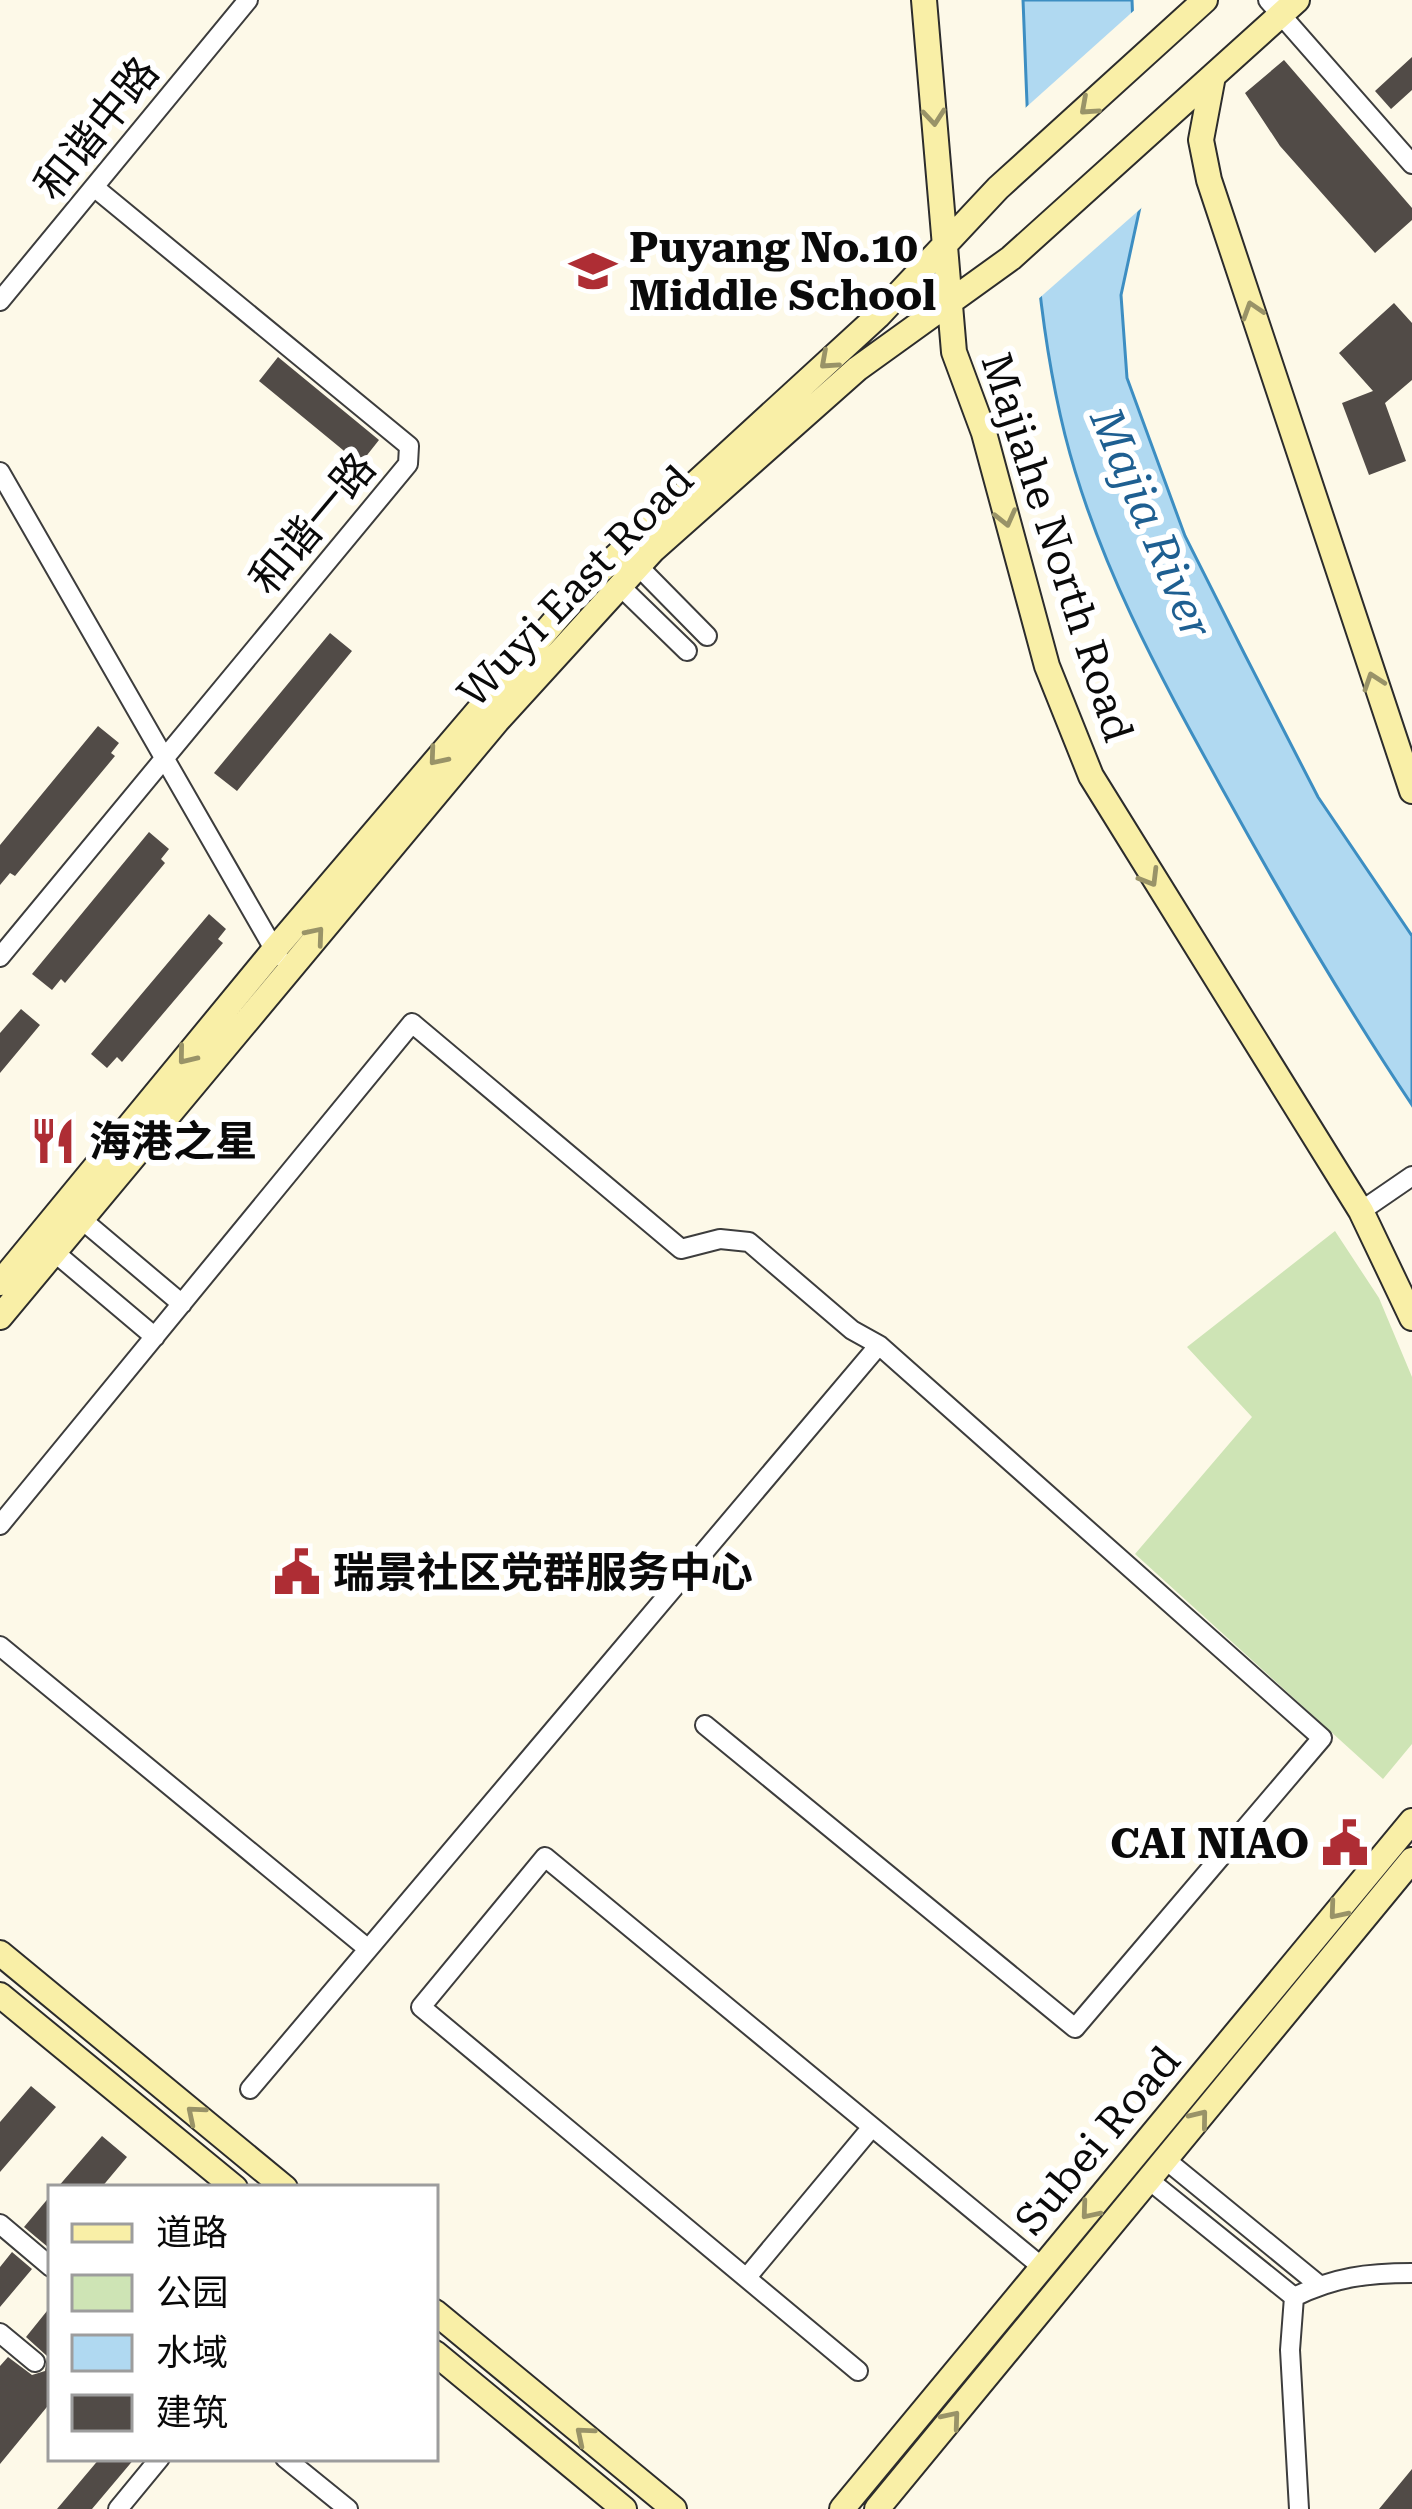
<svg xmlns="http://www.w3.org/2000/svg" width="1412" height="2509" font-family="'Roboto Serif','Noto Sans SC',serif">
  <rect width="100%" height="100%" fill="#fdf9e8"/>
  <path fill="#cee4b5" d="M1335,1231L1379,1298L1412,1377V1744L1383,1779L1135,1554L1252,1417L1187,1347Z"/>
  <path fill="#b0d9f1" stroke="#3d8ec2" stroke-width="3" d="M1023,0H1132L1140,207L1121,295L1127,378L1185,536L1244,653L1318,797L1412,936V1105C1344,1003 1283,899 1224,792C1160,676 1098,565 1065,435C1030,295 1029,144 1023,0Z"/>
  <path fill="#fdf9e8" d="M1139,6L1146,204L1036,301L1023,110Z"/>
  <path fill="#514b47" d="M1412,57V90L1391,109L1375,91Z
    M1284,60L1412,208V220L1375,253L1280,146L1245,93Z
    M1394,303L1412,323V380L1385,403L1406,461L1369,475L1342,403L1373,391L1339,353Z
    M278,357L379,440L360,464L259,381Z
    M330,633L352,651L237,791L214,773Z
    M98,726L119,743L111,753L115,756L15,876L10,873L0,885V845Z
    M149,832L169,849L161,859L165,863L65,983L61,979L52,990L32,974Z
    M209,914L226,929L218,939L223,943L122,1062L117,1057L107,1068L91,1054Z
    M21,1009L40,1025L0,1073V1033Z
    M31,2086L56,2107L0,2172V2122Z
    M102,2136L127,2157L101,2188H57Z
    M51,2195V2245L49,2248L24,2227Z
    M12,2252L32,2269L0,2307V2267Z
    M51,2306V2402L0,2464V2366L8,2357L32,2375L45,2371L47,2356L26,2337Z
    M100,2458H135L92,2509H57Z
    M1412,2469V2509H1379Z"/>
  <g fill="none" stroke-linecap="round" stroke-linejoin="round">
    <defs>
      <path id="street" d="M1268,0L1412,164
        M0,301L248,0
        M0,472L278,956
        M638,566L707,636
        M619,585L687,651
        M0,957L408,464L409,446L94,187
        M1361,1211L1412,1176
        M80,1218L182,1304
        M53,1251L155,1337
        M0,1525L412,1023L681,1249L720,1239L749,1242L852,1330L879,1345L1322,1738L1075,2028L705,1725
        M0,1646L367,1948
        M250,2089L879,1345
        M1166,2160L1319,2285
        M1149,2180L1294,2297
        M0,2224L51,2267
        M748,2276L872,2127
        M0,2333L35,2362
        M858,2371L421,2007L545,1857L1042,2267
        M285,2458L348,2509
        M118,2509L160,2458
        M1299,2509L1290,2350L1294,2297C1335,2277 1367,2273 1412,2273"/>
      <path id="secondary" d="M924,0L954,352L984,433L1047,666L1091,776L1361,1211L1412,1318
        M1213,76L1201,140L1209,180L1412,791
        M0,1283L275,949L588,582L878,316L998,188L1205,0
        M0,1317L497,721L653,550L857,369L1011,258L1297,0
        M0,1953L285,2188
        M0,1995L235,2188
        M435,2312L674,2509
        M435,2353L624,2509
        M842,2509L1412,1821
        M877,2509L1412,1860"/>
    </defs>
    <use href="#street" stroke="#3d3d3d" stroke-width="22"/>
    <use href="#secondary" stroke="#2c2c2c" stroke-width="28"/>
    <use href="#street" stroke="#fff" stroke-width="18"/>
    <use href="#secondary" stroke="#f9efa7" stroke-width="24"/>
  </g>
  <defs><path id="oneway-chevron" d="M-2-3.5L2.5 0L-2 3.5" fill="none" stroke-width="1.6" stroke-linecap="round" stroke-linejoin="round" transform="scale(3)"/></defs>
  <g stroke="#999368">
    <use href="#oneway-chevron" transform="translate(1088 107) rotate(138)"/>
    <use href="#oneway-chevron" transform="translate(934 117) rotate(85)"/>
    <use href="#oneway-chevron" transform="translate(1252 310) rotate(-108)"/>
    <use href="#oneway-chevron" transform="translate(828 361) rotate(138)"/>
    <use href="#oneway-chevron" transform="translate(1006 518) rotate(76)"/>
    <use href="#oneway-chevron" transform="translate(1373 681) rotate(-109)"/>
    <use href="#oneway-chevron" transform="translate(437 757) rotate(130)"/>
    <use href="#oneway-chevron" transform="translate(1150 878) rotate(59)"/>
    <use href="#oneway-chevron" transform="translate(316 935) rotate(-50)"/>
    <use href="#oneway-chevron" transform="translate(186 1056) rotate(129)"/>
    <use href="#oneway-chevron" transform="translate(1337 1911) rotate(130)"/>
    <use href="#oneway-chevron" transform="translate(195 2114) rotate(-140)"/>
    <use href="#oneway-chevron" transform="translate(1200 2118) rotate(-51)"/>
    <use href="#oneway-chevron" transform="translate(1089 2211) rotate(130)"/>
    <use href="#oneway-chevron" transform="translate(952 2419) rotate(-50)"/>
    <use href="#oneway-chevron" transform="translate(584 2435) rotate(-140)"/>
  </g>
  <defs>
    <symbol id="school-bare" viewBox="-9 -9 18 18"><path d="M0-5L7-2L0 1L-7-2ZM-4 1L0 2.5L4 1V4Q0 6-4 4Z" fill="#ae2d34" stroke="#fff" stroke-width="2.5" paint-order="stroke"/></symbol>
    <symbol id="restaurant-bare" viewBox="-9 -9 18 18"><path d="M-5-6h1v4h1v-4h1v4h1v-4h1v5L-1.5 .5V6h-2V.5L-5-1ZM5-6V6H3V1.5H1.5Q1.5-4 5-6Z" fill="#ae2d34" stroke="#fff" stroke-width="2.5" paint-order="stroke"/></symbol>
    <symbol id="civic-bare" viewBox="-9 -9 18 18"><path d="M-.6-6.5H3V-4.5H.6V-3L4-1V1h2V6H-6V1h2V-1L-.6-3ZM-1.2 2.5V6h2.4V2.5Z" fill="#ae2d34" stroke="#fff" stroke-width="2.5" paint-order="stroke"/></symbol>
  </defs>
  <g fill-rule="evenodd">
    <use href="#school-bare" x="560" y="238" width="66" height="66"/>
    <use href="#restaurant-bare" x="20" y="1108" width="66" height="66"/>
    <use href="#civic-bare" x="264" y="1539" width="66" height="66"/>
    <use href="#civic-bare" x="1312" y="1810" width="66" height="66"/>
  </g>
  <g text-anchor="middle" stroke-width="12" stroke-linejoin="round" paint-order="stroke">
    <g font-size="42" fill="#0a0a0a" stroke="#fff">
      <text transform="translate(96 128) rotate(-51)" y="15">和谐中路</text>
      <text transform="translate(312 523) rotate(-50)" y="15">和谐一路</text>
      <text transform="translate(1058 547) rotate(72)" y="15">Majiahe North Road</text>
      <text transform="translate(575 586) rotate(-46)" y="15">Wuyi East Road</text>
      <text transform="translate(1097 2140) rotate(-50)" y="15">Subei Road</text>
    </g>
    <g font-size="42" font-weight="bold" fill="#0a0a0a" stroke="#fff" text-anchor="start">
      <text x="629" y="262">Puyang No.10<tspan x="629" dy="48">Middle School</tspan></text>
      <text x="89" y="1156">海港之星</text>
      <text x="333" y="1587">瑞景社区党群服务中心</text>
      <text x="1309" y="1858" text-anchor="end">CAI NIAO</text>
    </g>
    <g font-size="45" font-style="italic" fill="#1e5f91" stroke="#fff">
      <text transform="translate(1152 523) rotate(67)" y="16">Majia River</text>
    </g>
  </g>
  <rect x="48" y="2185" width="390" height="276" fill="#ffffff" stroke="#9d9d9d" stroke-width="3"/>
  <rect x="72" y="2224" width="60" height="18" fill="#f9efa7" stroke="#9d9d9d" stroke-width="3"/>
  <text x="156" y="2245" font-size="36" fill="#0a0a0a">道路</text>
  <rect x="72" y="2275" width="60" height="36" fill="#cee4b5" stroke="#9d9d9d" stroke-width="3"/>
  <text x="156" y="2305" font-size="36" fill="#0a0a0a">公园</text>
  <rect x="72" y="2335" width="60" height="36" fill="#b0d9f1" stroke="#9d9d9d" stroke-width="3"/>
  <text x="156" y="2365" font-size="36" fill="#0a0a0a">水域</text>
  <rect x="72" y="2395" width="60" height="36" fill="#514b47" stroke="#9d9d9d" stroke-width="3"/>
  <text x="156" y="2425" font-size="36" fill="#0a0a0a">建筑</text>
</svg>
